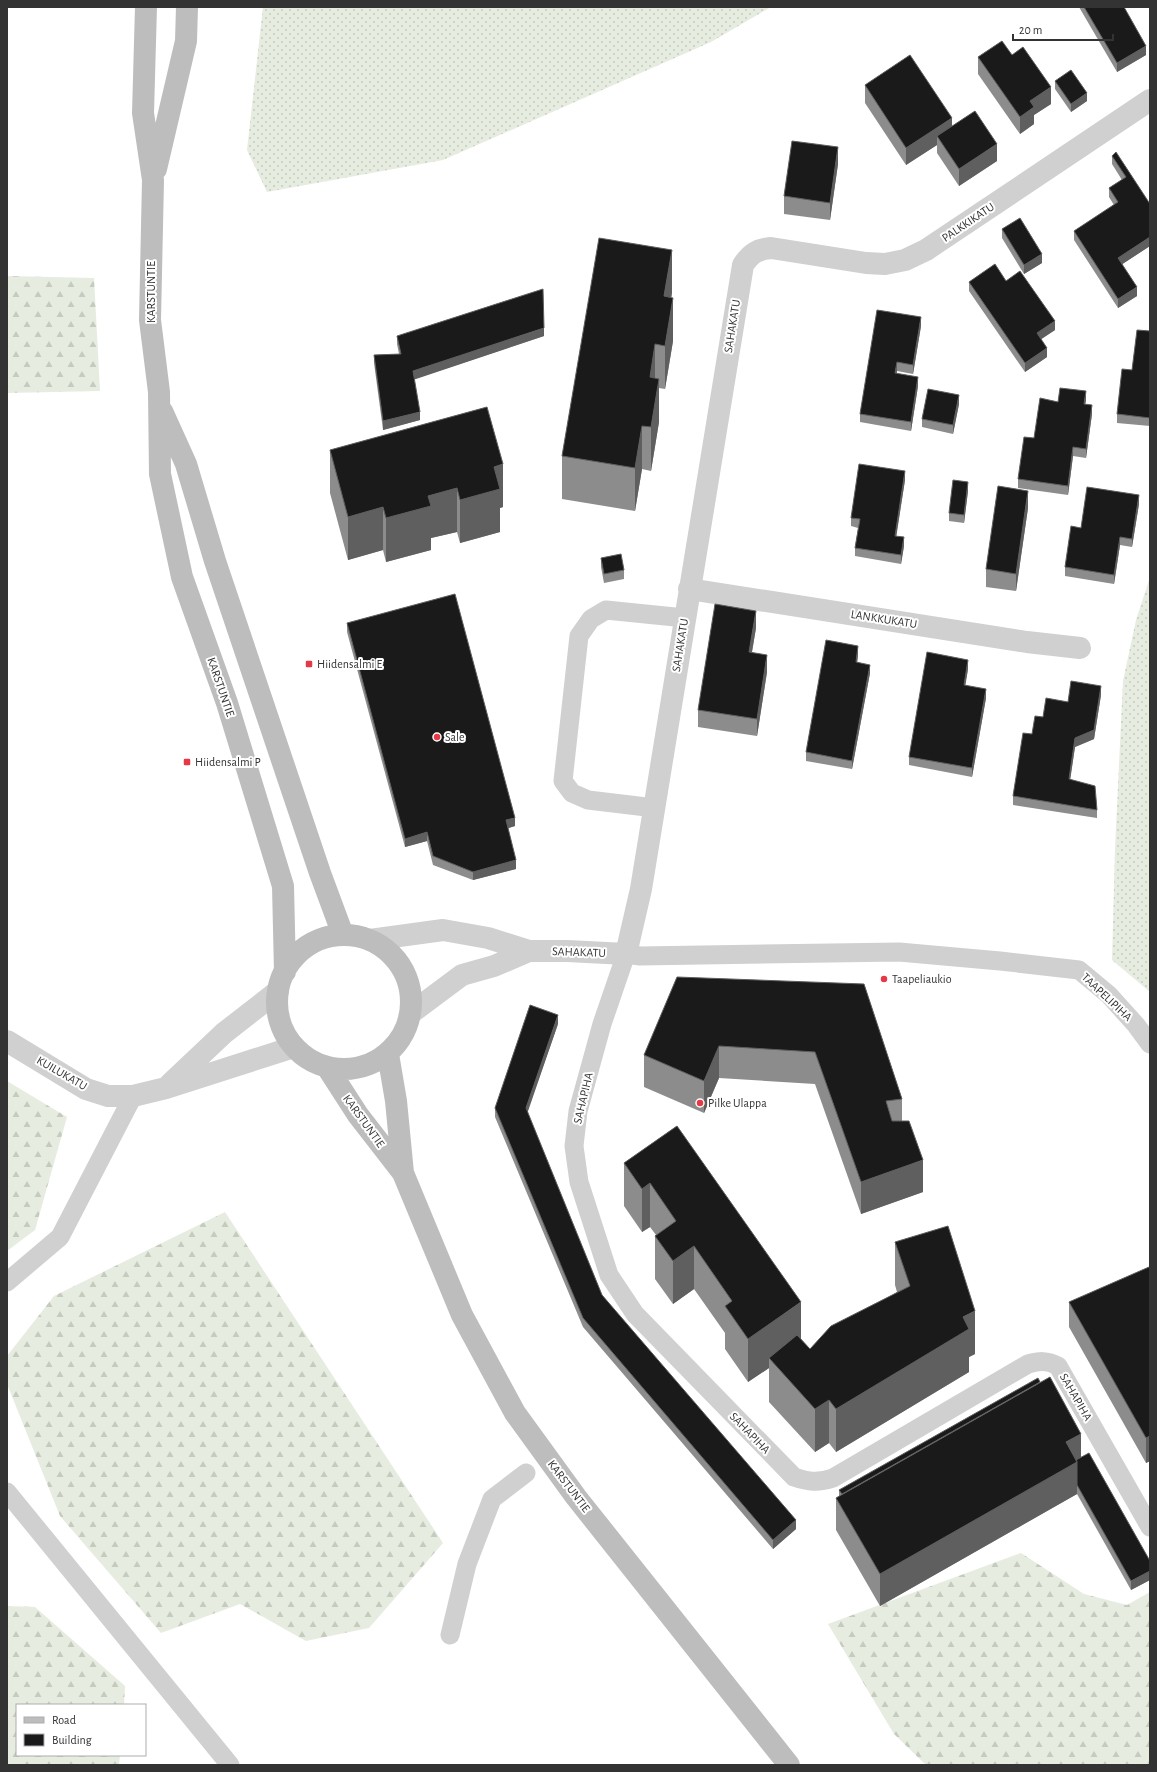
<svg xmlns="http://www.w3.org/2000/svg" width="1157" height="1772" font-family="'Alegreya Sans',sans-serif">
  <defs>
    <pattern id="grass-dots" width="8" height="8" patternUnits="userSpaceOnUse"><rect width="8" height="8" fill="#e6ecdf"/><path d="M2 2h.1M6 6h.1" fill="none" stroke="#c6cbc0" stroke-width="1.8" stroke-linecap="round"/></pattern>
    <pattern id="forest-firs" width="22" height="20" patternUnits="userSpaceOnUse"><rect width="22" height="20" fill="#e6ecdf"/><path d="M5 1l3.5 6h-7zM16 11l3.5 6h-7z" fill="#c6cbc0"/></pattern>
  </defs>
  <rect width="100%" height="100%" fill="#fff"/>
  <path fill="url(#grass-dots)" d="M263,7H771L711,42L443,160L267,192L247,150Z
    M1150,577V992L1112,960L1115,849L1123,681L1136,620Z"/>
  <path fill="url(#forest-firs)" d="M7,276L94,278L100,391L7,393Z
    M7,1081L67,1117L35,1230L7,1251Z
    M225,1212L443,1543L369,1628L306,1641L240,1604L161,1633L60,1516L7,1384V1356L54,1296Z
    M1021,1553L1084,1594L1127,1605L1150,1592V1765H926L894,1734L828,1624Z
    M7,1606L35,1607L125,1686L124,1705H17V1755H120L119,1765H7Z"/>
  <g fill="none" stroke-linecap="round" stroke-linejoin="round">
    <path stroke="#d0d0d0" stroke-width="19" d="M655,808L588,800L572,793L563,781L579,636L591,619L606,610L685,618
      M1150,1044L1136,1025L1109,995L1079,970L1000,961L899,952L640,956L626,954L602,1024L578,1111L574,1146L579,1182L609,1275L635,1314L794,1477C809,1482 818,1483 833,1478L1028,1364C1039,1361 1047,1360 1058,1366L1150,1527
      M7,1282L60,1237L133,1096
      M7,1492L230,1765
      M450,1635L467,1564L492,1499L526,1473"/>
    <path stroke="#d0d0d0" stroke-width="22" d="M689,589L1027,642L1080,648
      M370,940L443,930L488,938L529,951H567L626,954L641,889L743,265C751,253 758,249 771,248L866,263L885,264L905,260L926,250L1150,100
      M411,1013L462,975L494,966L529,951
      M7,1041L86,1089L108,1096H133L166,1088L294,1047
      M170,1084L224,1033L278,991"/>
    <path stroke="#bdbdbd" stroke-width="22" d="M146,7L143,113L153,180L150,320L159,392L160,474L182,577L227,703L283,886L285,972
      M156,169L186,41L187,7
      M162,411L186,464L215,561L320,873L343,935
      M277 1002a67 67 0 1 1 134 0a67 67 0 1 1-134 0Z
      M388,1054L396,1101L403,1173
      M327,1067L358,1115L403,1173L462,1315L515,1413L576,1497L789,1765"/>
  </g>
  <path fill="#8c8c8c" d="M1079,7H1124L1146,55L1117,72Z
    M1012,55L1051,104L1034,115V124L1020,134L978,74V57Z
    M1055,81L1087,101L1071,112L1055,89Z
    M865,85L952,126L997,161L959,186L937,153V145L906,165L865,103Z
    M1112,156L1150,204V246L1122,264L1137,296L1118,308L1074,240V231L1114,205L1109,197V188L1122,180L1112,164Z
    M838,164L830,220L784,214V196Z
    M1002,229L1042,263L1024,274L1002,238Z
    M1006,281L1055,330L1041,339L1047,357L1025,372L969,291V282Z
    M672,293L671,298L673,341L665,389L659,388V422L651,471L642,469L635,511L562,499V456Z
    M921,326L913,374L897,371V373L918,386L911,431L860,422V414Z
    M1150,331V426L1117,423V414L1132,370Z
    M397,336H544L414,379L420,420L383,430L374,363V355L399,354L397,344Z
    M1086,400L1085,404L1092,414L1086,458L1073,456L1068,495L1018,488V479L1058,402Z
    M959,404L953,434L922,427V419Z
    M487,407L503,507L500,508V532L460,543L457,532L431,538V550L386,562L383,550L348,560L330,493V450Z
    M905,480L896,536L904,546L901,564L855,556V548L858,528L851,526V518Z
    M968,491L964,523L949,521V513Z
    M1139,504L1132,547L1120,545L1114,584L1065,576V567L1081,528Z
    M1028,508L1016,591L986,587V569Z
    M601,558L624,570V579L604,583L601,567Z
    M347,623L515,826L508,828L516,869L473,880L433,865L427,841L405,847L347,632Z
    M756,628L752,652L767,672L757,736L698,727V710Z
    M858,655L857,663L870,673L852,769L806,761V752Z
    M968,669L965,685L986,698L972,777L909,765V757Z
    M1101,695L1094,739L1075,747L1070,779L1097,810V818L1013,805V796L1043,717L1068,702Z
    M864,984L902,1099V1121L923,1192L861,1214L815,1084L719,1078L704,1113L644,1087V1055Z
    M558,1024L527,1112L602,1295L796,1529L773,1549L583,1327L495,1117V1108Z
    M677,1126L801,1339L810,1349L897,1292L895,1285V1242L975,1354L969,1357V1372L836,1452L829,1443L815,1452L769,1402V1368L748,1382L725,1349V1333L694,1289L673,1304L655,1279V1236L656,1235L650,1227L642,1232L624,1206V1163Z
    M1150,1269V1461L1146,1463L1069,1327V1302Z
    M1081,1457L1150,1561V1580L1131,1590L1077,1494L880,1606L836,1530V1498L839,1496V1490Z"/>
  <path fill="#5f5f5f" d="M1146,46V55L1117,72V63Z
    M1051,87V104L1034,115V124L1020,134V117L1030,101Z
    M1087,93V101L1071,112V104Z
    M952,118V135L937,136V145L906,165V148Z
    M997,144V161L959,186V169Z
    M838,147V164L830,220V203Z
    M1150,237V246L1118,267V258Z
    M672,250V293L664,339V296Z
    M1042,254V263L1024,274V265Z
    M1137,287V296L1118,308V299Z
    M673,298V341L665,389V346Z
    M921,317V326L913,374V365Z
    M1055,321V330L1037,342V333Z
    M544,328V336L413,380V371Z
    M655,344V387L650,377Z
    M1047,348V357L1025,372V363Z
    M897,362V371L895,382V373Z
    M918,377V386L911,431V422Z
    M659,379V422L651,471V427Z
    M1086,391V400L1084,412V404Z
    M959,395V404L953,434V425Z
    M1092,405V414L1086,458V449Z
    M420,412V420L383,430V421Z
    M642,426V469L635,511V468Z
    M1073,447V456L1068,495V486Z
    M503,464V507L500,508V532L460,543V500L494,467Z
    M905,471V480L895,545V536Z
    M968,482V491L964,523V515Z
    M457,488V532L431,538V550L386,562V518L428,496Z
    M1028,491V508L1016,591V574Z
    M1139,495V504L1132,547V539Z
    M383,507V550L348,560V517Z
    M904,537V546L901,564V555Z
    M1120,537V545L1114,584V575Z
    M756,611V628L749,669V652Z
    M858,646V655L856,671V662Z
    M767,655V672L757,736V719Z
    M968,660V669L964,694V685Z
    M870,665V673L852,769V761Z
    M1101,686V695L1094,739L1075,747L1069,788V779L1075,738Z
    M986,689V698L972,777V768Z
    M515,818V826L506,829V820Z
    M427,832V841L405,847V839Z
    M516,860V869L473,880V872Z
    M558,1015V1024L526,1117V1108Z
    M719,1046V1078L704,1113V1081Z
    M923,1160V1192L861,1214V1182Z
    M650,1183V1227L642,1232V1189Z
    M694,1246V1289L673,1304V1261Z
    M801,1302V1345L769,1358V1368L748,1382V1339Z
    M975,1311V1354L969,1357V1372L836,1452V1409L963,1317Z
    M829,1400V1443L815,1452V1409Z
    M1081,1434V1466L1077,1468V1494L880,1606V1574L1066,1442Z
    M1150,1436V1461L1146,1463V1438Z
    M796,1520V1529L773,1549V1540Z
    M1150,1571V1580L1131,1590V1581Z"/>
  <path fill="#1a1a1a" stroke="#5f5f5f" d="M1084,7H1124L1146,46L1117,63Z
    M1002,41L1012,55L1023,47L1051,87L1030,101L1034,107L1020,117L978,57Z
    M910,55L952,118L906,148L865,85Z
    M1071,70L1087,93L1071,104L1055,81Z
    M975,111L997,144L959,169L937,136Z
    M792,141L838,147L830,203L784,196Z
    M1116,152L1150,204V237L1118,258L1137,287L1118,299L1074,231L1118,202L1109,188L1126,177L1112,156Z
    M1020,218L1042,254L1024,265L1002,229Z
    M599,238L672,250L664,296L673,298L665,346L655,344L650,377L659,379L651,427L642,426L635,468L562,456Z
    M995,264L1006,281L1020,271L1055,321L1037,333L1047,348L1025,363L969,282Z
    M543,289L544,328L413,371L420,412L383,421L374,355L401,354L397,336Z
    M877,310L921,317L913,365L897,362L895,373L918,377L911,422L860,414Z
    M1137,330L1150,331V418L1117,414L1122,369L1132,370Z
    M1060,388L1086,391L1084,404L1092,405L1086,449L1073,447L1068,486L1018,479L1024,437L1034,438L1040,398L1058,402Z
    M928,389L959,395L953,425L922,419Z
    M487,407L503,464L494,467L500,489L460,500L457,488L428,496L431,506L386,518L383,507L348,517L330,450Z
    M859,464L905,471L895,536L904,537L901,555L855,548L860,519L851,518Z
    M953,480L968,482L964,515L949,513Z
    M998,486L1028,491L1016,574L986,569Z
    M1087,487L1139,495L1132,539L1120,537L1114,575L1065,567L1071,526L1081,528Z
    M621,554L624,570L604,574L601,558Z
    M455,594L515,818L506,820L516,860L473,872L433,856L427,832L405,839L347,623Z
    M715,604L756,611L749,652L767,655L757,719L698,710Z
    M826,640L858,646L856,662L870,665L852,761L806,752Z
    M927,652L968,660L964,685L986,689L972,768L909,757Z
    M1071,681L1101,686L1094,730L1075,738L1069,779L1095,786L1097,810L1013,796L1023,733L1032,734L1035,716L1043,717L1046,698L1068,702Z
    M677,977L864,984L902,1099L886,1101L892,1121H909L923,1160L861,1182L815,1052L719,1046L704,1081L644,1055Z
    M530,1005L558,1015L526,1108L602,1295L796,1520L773,1540L583,1318L495,1108Z
    M677,1126L801,1302L748,1339L725,1306L732,1301L694,1246L673,1261L655,1236L676,1221L650,1183L642,1189L624,1163Z
    M948,1226L975,1311L963,1317L969,1329L836,1409L829,1400L815,1409L769,1358L797,1335L810,1349L831,1326L910,1286L895,1242Z
    M1149,1267L1150,1269V1436L1146,1438L1069,1302Z
    M1050,1377L1081,1434L1066,1442L1077,1462L880,1574L836,1498Z
    M1038,1378L1040,1382L842,1494L839,1490Z
    M1089,1453L1150,1561V1571L1131,1581L1077,1485V1462L1076,1460Z"/>
  <g fill="#e63946" stroke="#fff" stroke-width="1.5">
    <rect x="305" y="660" width="8" height="8" rx="2"/>
    <circle cx="437" cy="737" r="4"/>
    <rect x="183" y="758" width="8" height="8" rx="2"/>
    <circle cx="884" cy="979" r="4"/>
    <circle cx="700" cy="1103" r="4"/>
  </g>
  <g text-anchor="middle" stroke-width="4" stroke-linejoin="round" paint-order="stroke">
    <g font-size="12" fill="#333" stroke="#fff">
      <text transform="translate(968 222) rotate(-34)" y="4">PALKKIKATU</text>
      <text transform="translate(151 292) rotate(-90)" y="4">KARSTUNTIE</text>
      <text transform="translate(732 326) rotate(-81)" y="4">SAHAKATU</text>
      <text transform="translate(884 619) rotate(9)" y="4">LANKKUKATU</text>
      <text transform="translate(680 645) rotate(-81)" y="4">SAHAKATU</text>
      <text transform="translate(221 687) rotate(71)" y="4">KARSTUNTIE</text>
      <text transform="translate(579 952) rotate(2)" y="4">SAHAKATU</text>
      <text transform="translate(1107 997) rotate(43)" y="4">TAAPELIPIHA</text>
      <text transform="translate(62 1073) rotate(30)" y="4">KUILUKATU</text>
      <text transform="translate(583 1098) rotate(-77)" y="4">SAHAPIHA</text>
      <text transform="translate(364 1121) rotate(54)" y="4">KARSTUNTIE</text>
      <text transform="translate(1076 1397) rotate(60)" y="4">SAHAPIHA</text>
      <text transform="translate(750 1433) rotate(46)" y="4">SAHAPIHA</text>
      <text transform="translate(569 1486) rotate(53)" y="4">KARSTUNTIE</text>
    </g>
    <g font-size="12" fill="#333" stroke="#fff" text-anchor="start">
      <text x="317" y="668">Hiidensalmi E</text>
      <text x="445" y="741">Sale</text>
      <text x="195" y="766">Hiidensalmi P</text>
      <text x="892" y="983">Taapeliaukio</text>
      <text x="708" y="1107">Pilke Ulappa</text>
    </g>
  </g>
  <rect width="1157" height="1772" fill="none" stroke="#333333" stroke-width="16"/>
  <rect x="16" y="1704" width="130" height="52" fill="#ffffff" stroke="#adadad"/>
  <rect x="24" y="1717" width="20" height="6" fill="#bdbdbd" stroke="#adadad"/>
  <text x="52" y="1724" font-size="12" fill="#333333">Road</text>
  <rect x="24" y="1734" width="20" height="12" fill="#1a1a1a" stroke="#adadad"/>
  <text x="52" y="1744" font-size="12" fill="#333333">Building</text>
  <path d="M1013 34v6h100v-6" fill="none" stroke="#333333" stroke-width="2"/>
  <text x="1019" y="34" font-size="12" fill="#333333" stroke="#ffffff" stroke-width="3" paint-order="stroke">20 m</text>
</svg>
